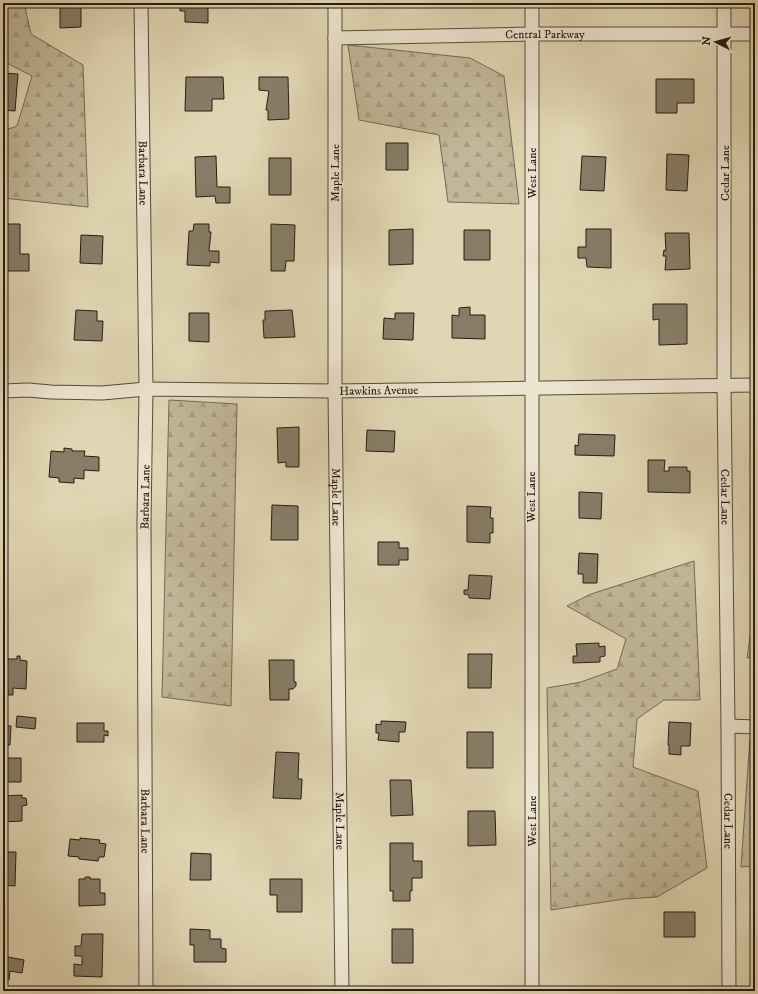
<svg xmlns="http://www.w3.org/2000/svg" width="758" height="994" font-family="'IM FELL DW Pica',serif">
  <defs>
    <pattern id="forest-firs" width="22" height="20" patternUnits="userSpaceOnUse"><rect width="22" height="20" fill="#c1b798"/><path d="M5 1l3.5 6h-7zM16 11l3.5 6h-7z" fill="#a69d82"/></pattern>
  </defs>
  <rect width="100%" height="100%" fill="#e1d6b3"/>
  <filter id="stains"><feTurbulence type="fractalNoise" baseFrequency=".005" numOctaves="4"/><feColorMatrix values="0 0 0 0 .2 0 0 0 0 .09 0 0 0 0 .02 0 0 0 .5 -.17"/></filter>
  <radialGradient id="worn" r=".72"><stop offset=".6" stop-color="#630" stop-opacity="0"/><stop offset="1" stop-color="#630" stop-opacity=".3"/></radialGradient>
  <path fill="url(#forest-firs)" stroke="#736a56" d="M3,3H24L31,34L83,65L88,207L3,198V131L17,126L32,76L3,61Z
    M348,45L470,58L504,76L519,204L448,202L439,135L359,120Z
    M169,400L237,404L231,706L162,697Z
    M694,561L700,700H664L637,719L633,767L698,791L707,868L657,897L624,899L551,910L547,688L581,682L617,669L626,639L567,606L591,594Z
    M753,616H755V656L747,658Z
    M750,738L755,739V866L741,867Z"/>
  <path fill="#877d67" stroke="#251d14" d="M60,3H81V27L60,28Z
    M180,3H208V23L185,22V11H180Z
    M3,73L18,74L15,111L3,110Z
    M186,77H223L224,99H212V111H185Z
    M259,77H288L289,119L268,120V110H266L269,91L259,90Z
    M656,79H694V103H677V113H656Z
    M386,143H408V170H386Z
    M667,154L689,155L687,191L666,190Z
    M216,156L217,187H230V203H216L215,196L196,197L195,157Z
    M582,156L606,157L604,191L580,190Z
    M269,158H291V195H269Z
    M3,224H20V254H29V271H3Z
    M194,224H209V232H211L209,251H219V263L210,262V266L187,265L189,231H193Z
    M271,224L295,225L294,261H286L285,271H271Z
    M413,229V264L389,265V230Z
    M586,229H611V268L587,267L586,258H578V247H586Z
    M464,230H490V260H464Z
    M665,233H689L690,269L665,270L666,256H663L664,250L666,251Z
    M81,235L103,236L102,264L80,263Z
    M653,304H687V344L659,345V319L653,320Z
    M470,307V315H485V339L452,338V315L459,316V308Z
    M76,310L97,311V321H103L102,341L74,340Z
    M292,310L295,337L264,338L263,320H265V311Z
    M189,313H209V342L189,341Z
    M395,313H414L413,340L383,339L384,318L395,319Z
    M299,427V467H286V462L278,463L277,428Z
    M367,430L395,431L394,452L366,451Z
    M579,434L615,435L614,456L575,455V445L578,446Z
    M64,448L72,449V451H85L84,456L99,457V471L84,470V479L74,478V483L59,482V478L49,477L51,451L64,452Z
    M648,460H665L664,471H669V467H687V471H690V493L648,492Z
    M579,492L602,493L601,519L579,518Z
    M272,505L298,506V540H271Z
    M467,506L491,507L490,518H493V533H490V543L467,542Z
    M378,542H399V548H408V560H399V565H378Z
    M579,553L598,554L597,583H583V574H578Z
    M469,575L492,576L490,599L469,598V595L464,594V590H468Z
    M599,643V647L605,646V656L600,657V662L573,663V656H577L576,644Z
    M468,654H492L491,688H468Z
    M17,656H20V660L27,661L26,689L13,688V695H8V689H4L6,659H17Z
    M269,660H294V682H296V686L293,689H289V700H270Z
    M17,716L36,718L35,729L16,727Z
    M3,720V726H11L10,745H3Z
    M381,721L406,722L405,732H399V742L378,740L379,733H376V724L381,725Z
    M669,722L691,723L690,746H681V755L669,754V745H668Z
    M77,723H104V731H108V736L104,735V742H77Z
    M467,732H493V768H467Z
    M276,752L299,753L298,779H302L301,799L273,798Z
    M3,758H21V782H3Z
    M390,780H411L413,815L391,816Z
    M3,794H4V796L22,795V798H26L27,805L22,806V821L3,822Z
    M468,811H495L496,845L468,846Z
    M80,838L100,840L99,843L106,844L104,857H99L98,861L79,859V857L68,856L70,839L80,840Z
    M390,843H413V861H422V878H412V891H410V901H393V891H390Z
    M3,852H16L15,886L3,885Z
    M191,853L211,854V880H190Z
    M85,877H90V879H100V893H105V905L79,906V879H85Z
    M270,879H302V912H277V895H270Z
    M664,912H695V937H664Z
    M190,929L210,930V939H221V948L226,949V962H194V945H190Z
    M392,929H413V963H392Z
    M82,934H103L102,977L74,976V964L82,965V956H75V946H81Z
    M3,956L24,960L22,973L10,971L9,980L3,979Z
    M580,988L601,989V991H580Z"/>
  <g fill="none" stroke-linecap="round" stroke-linejoin="round">
    <defs>
      <g id="minor">
        <path id="s1" d="M141,3L146,389L144,523L146,991"/>
        <path id="s2" d="M335,3V391L342,991"/>
        <path d="M532,3V991"/>
        <path id="s3" d="M724,3V385L728,726L729,991"/>
        <path id="s4" d="M335,38L532,34H755"/>
        <path id="s5" d="M3,391L28,390L51,392L102,393L146,389L335,391L755,385"/>
        <path d="M728,726L755,727"/>
      </g>
    </defs>
    <use href="#minor" stroke="#544b3c" stroke-width="15"/>
    <use href="#minor" stroke="#ece4ce" stroke-width="13"/>
  </g>
  <g text-anchor="middle" stroke-width="3" stroke-linejoin="round" paint-order="stroke">
    <g font-size="12" fill="#251d14" stroke="#ece4ce">
      <text dy="4" stroke="none"><textPath href="#s4" startOffset="210">Central Parkway</textPath></text>
      <text dy="4" stroke="none"><textPath href="#s1" startOffset="170">Barbara Lane</textPath></text>
      <text transform="translate(335 173) rotate(-90)" y="4">Maple Lane</text>
      <text transform="translate(532 173) rotate(-90)" y="4">West Lane</text>
      <text transform="translate(725 173) rotate(-90)" y="4">Cedar Lane</text>
      <text dy="4" stroke="none"><textPath href="#s5" startOffset="376">Hawkins Avenue</textPath></text>
      <text transform="translate(145 497) rotate(-89)" y="4">Barbara Lane</text>
      <text dy="4" stroke="none"><textPath href="#s2" startOffset="494">Maple Lane</textPath></text>
      <text transform="translate(531 497) rotate(-90)" y="4">West Lane</text>
      <text dy="4" stroke="none"><textPath href="#s3" startOffset="494">Cedar Lane</textPath></text>
      <text dy="4" stroke="none"><textPath href="#s1" startOffset="818">Barbara Lane</textPath></text>
      <text dy="4" stroke="none"><textPath href="#s2" startOffset="818">Maple Lane</textPath></text>
      <text transform="translate(532 821) rotate(-90)" y="4">West Lane</text>
      <text dy="4" stroke="none"><textPath href="#s3" startOffset="818">Cedar Lane</textPath></text>
    </g>
  </g>
  <rect width="758" height="994" fill="none" stroke="#e1d6b3" stroke-width="16"/>
  <rect x="4" y="4" width="750" height="986" fill="none" stroke="#251d14" stroke-width="2"/>
  <rect x="8" y="8" width="742" height="978" fill="none" stroke="#251d14"/>
  <g transform="translate(716 42) rotate(276)" stroke="#ece4ce" stroke-width="3" paint-order="stroke">
  <path d="M0-3L7 15L0 10L-7 15Z" fill="#251d14"/>
  <text y="-6" font-size="11" font-weight="bold" text-anchor="middle" fill="#251d14">N</text>
  </g>
  <rect width="100%" height="100%" filter="url(#stains)"/>
  <rect width="100%" height="100%" fill="url(#worn)"/>
</svg>
